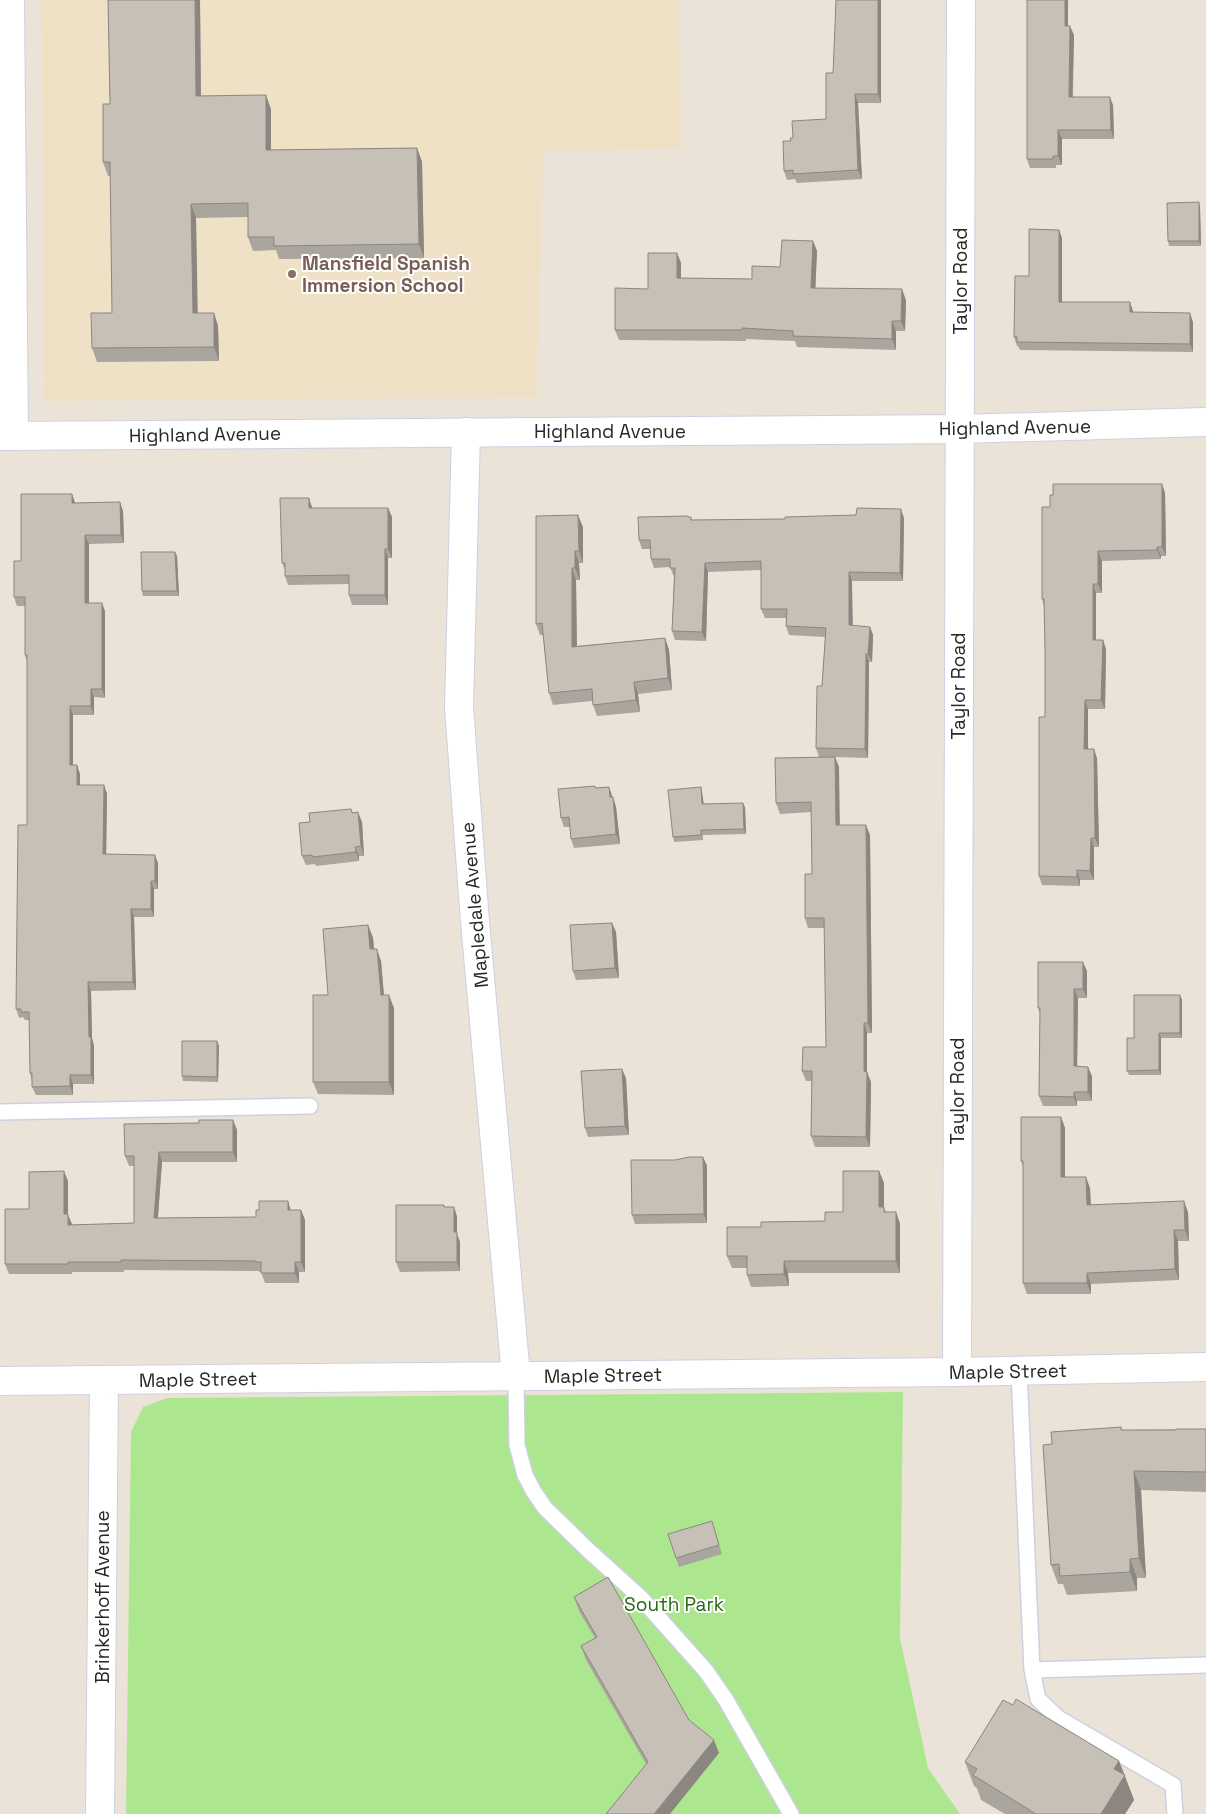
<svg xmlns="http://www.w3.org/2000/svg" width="1206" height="1814" font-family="'Space Grotesk',sans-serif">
  <rect width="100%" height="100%" fill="#ebe3d7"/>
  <path fill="#efe1c5" d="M42,0H679L682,148L543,151L537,397L44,401Z"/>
  <path fill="#ace78f" d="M903,1392L900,1638L928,1768L960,1814H126L131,1432L143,1407L167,1398Z"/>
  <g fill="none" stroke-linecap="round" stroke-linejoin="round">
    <defs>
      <path id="lane" d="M0,1112L310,1106
        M1019,1370L1032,1670L1038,1699L1058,1718L1173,1785L1175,1814
        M516,1376L517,1445L525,1475L534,1492L545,1508L588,1550L641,1598L706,1671L726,1700L791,1814
        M1032,1670L1206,1665"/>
      <path id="street" d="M10,0L14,436
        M466,432L459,707L475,922L516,1376
        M0,436L959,429L1206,422
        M957,1372L961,0
        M0,1381L957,1372L1206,1367
        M100,1814L104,1380"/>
    </defs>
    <use href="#lane" stroke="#ccd0e2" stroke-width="18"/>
    <use href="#street" stroke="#ccd0e2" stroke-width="30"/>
    <use href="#lane" stroke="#fff" stroke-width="15"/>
    <use href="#street" stroke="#fff" stroke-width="28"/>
  </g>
  <path fill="#aaa59d" d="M108,0H200L201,96L271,109V150L417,148L422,162L424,258L279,259L276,250L253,251L248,237V217L196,218L197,313H214L218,326L219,361L97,362L92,348L112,313L111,176H108L103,162L110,104Z
    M881,0V103H858L862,179L797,183L795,179L787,180L784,171L791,141L793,138L826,119L833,73Z
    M1068,0V26L1074,35L1073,97L1113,105L1114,139H1062V165H1056V168H1030L1027,159Z
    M1200,207L1201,246H1169L1168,241Z
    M1059,230L1062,238V302L1133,311V312L1193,322V352L1020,350L1018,346H1017L1014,337L1029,276Z
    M813,241L817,251L815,288L906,300L905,331H896V350L797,347L795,341L746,339V341L619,340L615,330L677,253L681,263V278L752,279L780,267Z
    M1162,484L1165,493L1166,556H1161V559L1102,561V593H1096V640H1103L1106,649L1105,709H1088V749L1097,758L1099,847H1094V880H1080V886L1042,885L1039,876L1045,717V650L1044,606L1042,599L1050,507Z
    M72,494L75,503L120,502L123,511L124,543L89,544V603L105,611V698L94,697V715H73V765L80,774V785H104L107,794L106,854L158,863V889H154V917H134L136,990L91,991L92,1038L94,1046V1084H73V1095H36L32,1087V1081L30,1073L29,1020H25L23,1017L19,1018L16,1009L27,825V661L25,655V606H17L14,597L21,561Z
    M312,508H388L392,517V558H388V605H352L349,595V584L288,585L285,576V570L282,563Z
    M689,517H691L692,520L904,518L903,581H852V625L870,627L873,635L872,662H869L868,758L835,757L839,767V825L870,835L872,1033H867V1072L871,1082L870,1147H815L811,1136L812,1081H806L802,1071L826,1047L825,928H808L805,918L812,874V812L780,814L776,803L819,757L816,748L822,686L825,637L789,635L786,626L787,618H765L761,609V570L708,572L706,641L675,640L672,631L674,577L670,567L654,568L651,559V549H642L639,540Z
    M583,527V563H579L580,580H576L577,646L665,638L669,650L672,690L638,694L640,712L597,716L593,705L592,701L553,705L549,693L543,635H540L536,624Z
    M175,552L177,556L179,596H143L142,591Z
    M609,787L616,807L620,844L574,848L571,839L570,827H564L561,818L596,788Z
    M701,787L702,792L704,804L745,807L746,834L703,835V840L674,842L673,837Z
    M351,809L353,813L362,822L364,856H359V861L316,866L315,864L306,865L302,856L310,822Z
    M612,923L616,932L619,978L576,980L573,971Z
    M368,925L373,938L374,949L381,961L384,995L394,1008V1095L318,1094L313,1082L328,995Z
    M1087,971V998H1078L1077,1066L1092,1076V1101H1077V1106H1043L1039,1096L1040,1014L1038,1008Z
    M1180,995L1182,1000V1038H1161V1075H1129L1127,1071L1134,1038Z
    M217,1041L219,1046L218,1082L183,1081L182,1076Z
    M626,1078L629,1135L588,1137L585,1128Z
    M1061,1117L1065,1128V1177L1090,1188L1091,1205L1188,1212L1189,1241H1178L1179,1280L1091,1284V1294H1027L1023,1283V1166L1021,1161Z
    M233,1120L237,1130V1162H162L158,1218L256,1217L291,1210H301L305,1220V1272H299V1283H265L261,1272H259V1271L124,1270V1272H72V1274H9L5,1264L29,1209L68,1181V1215L72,1225L134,1223V1166H129L125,1156L199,1123Z
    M703,1157L707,1166V1223L635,1224L632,1215L675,1160Z
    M879,1171L884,1183V1207L886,1212H896L900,1224V1273H788L789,1286L751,1287L747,1275V1268H732L727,1256L761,1227L825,1221L843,1212Z
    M445,1207H454L457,1217V1234L460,1242V1271L400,1272L396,1262Z
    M1121,1427L1122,1430L1206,1429V1492L1141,1490L1146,1578H1137V1591L1067,1595L1063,1584H1058L1051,1565L1052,1444Z
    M712,1521L722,1554L679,1567L676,1558Z
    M574,1597L689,1720L719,1753L646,1764L586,1660L581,1646L595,1638L579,1611Z
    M1119,1761L1134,1800L1125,1814H1005L981,1800L977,1788L974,1786L965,1762Z"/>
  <path fill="#8b8680" d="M195,0H200L201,110L196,96Z
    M878,0H881V103L878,94Z
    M1065,0H1068V35L1065,26Z
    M1070,26L1074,35L1072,106L1069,97Z
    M855,94L858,103L862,179L858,170Z
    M266,95L271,109V164L266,150Z
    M1110,97L1113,105L1114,139L1111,130Z
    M1058,130L1062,139V165L1058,156Z
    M417,148L422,162L424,258L419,244Z
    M1199,202L1200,207L1201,246L1199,241Z
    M191,204L196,218L198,326L193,313Z
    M1059,230L1062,238V311L1059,302Z
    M813,241L817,251L815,298L811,288Z
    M677,253L681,263V288L677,278Z
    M902,289L906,300L905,331L901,321Z
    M1130,302L1133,311V321L1130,312Z
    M214,313L218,326L219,361L214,347Z
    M1190,313L1193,322V352L1190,344Z
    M892,321L896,331V350L892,339Z
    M1162,484L1165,493L1166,556L1162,547Z
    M72,494L75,503H72Z
    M309,498L312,507L313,517L309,508Z
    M120,502L123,511L124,543L121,535Z
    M388,508L392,517V558L388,549Z
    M901,509L904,518L903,581L900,573Z
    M578,515L583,527V563L579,551Z
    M85,535L89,544V611L85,603Z
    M1157,547L1161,556V559L1157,550Z
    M385,549L388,558V605L385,595Z
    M575,551L579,563L580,580L575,568Z
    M1098,551L1102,561V593L1098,584Z
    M175,552L177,556L179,596L177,591Z
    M705,563L708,572L706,641L702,632Z
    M572,568L576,580L577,659L572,647Z
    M849,572L852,581L853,634L849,625Z
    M1093,584L1096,593V649L1093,640Z
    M102,603L105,611V698L102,689Z
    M870,627L873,635L872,662L868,654Z
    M665,638L669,650L672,690L668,678Z
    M1103,640L1106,649L1105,709L1101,700Z
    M866,654L869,662L868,758L865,749Z
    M634,682L638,694L640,712L636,700Z
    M91,689L94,697V715L91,706Z
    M1085,700L1088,709V758L1084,749Z
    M70,706L73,715V774L70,765Z
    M1094,749L1097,758L1099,847L1095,838Z
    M835,757L839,767L840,835L836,825Z
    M77,765L80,774V793L77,785Z
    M104,785L107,794L106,863L103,854Z
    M609,787L612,796L613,807L610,797Z
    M701,787L702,792L704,809L702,804Z
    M613,797L616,807L620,844L616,834Z
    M743,803L745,807L746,834L744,829Z
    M358,812L362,822L364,856L361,846Z
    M866,825L870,835L872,1033L868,1023Z
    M1091,838L1094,847V880L1090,871Z
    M355,847L359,856V861L356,852Z
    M155,855L158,863V889L155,881Z
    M1077,870L1080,880V886L1077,877Z
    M151,881L154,889V917L151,909Z
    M131,909L134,917L136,990L133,982Z
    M612,923L616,932L619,978L615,968Z
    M368,925L373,938L375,962L370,949Z
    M377,949L381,961L385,1008L381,995Z
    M1083,962L1087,971V998L1083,989Z
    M88,982L91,991L92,1038L94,1046V1084L91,1075L89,1037Z
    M1074,989L1078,998L1077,1075L1074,1066Z
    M389,995L394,1008V1095L389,1082Z
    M1180,995L1182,1000V1038L1180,1033Z
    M864,1023L867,1033V1072L871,1082L870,1147L866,1137L864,1071Z
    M1159,1033L1161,1038V1075L1159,1070Z
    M217,1041L219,1046L218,1082L217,1077Z
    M1088,1067L1092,1076V1101L1088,1092Z
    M622,1069L626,1078L629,1135L625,1126Z
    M70,1075L73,1084V1095L70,1086Z
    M1074,1092L1077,1101V1106L1074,1097Z
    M1061,1117L1065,1128V1188L1061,1177Z
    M233,1120L237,1130V1162L233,1152Z
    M159,1152L162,1162L157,1228L154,1218Z
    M703,1157L707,1166V1223L704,1214Z
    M64,1171L68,1181V1215L72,1224V1235L64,1214Z
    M879,1171L884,1183V1219L879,1207Z
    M1086,1177L1090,1188L1091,1216L1087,1205Z
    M288,1201L291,1211L288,1210Z
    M1184,1201L1188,1212L1189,1241L1185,1230Z
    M454,1207L457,1217V1234L460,1242V1271L457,1262L454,1232Z
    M301,1210L305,1220V1272L301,1262Z
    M896,1212L900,1224V1273L896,1261Z
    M1174,1230L1178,1241L1179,1280L1175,1269Z
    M784,1261L788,1273L789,1286L784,1274Z
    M295,1262L299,1272V1283L295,1273Z
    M1087,1273L1091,1284V1294L1087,1283Z
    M1134,1471L1141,1490L1146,1578L1139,1558Z
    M1130,1559L1137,1578V1591L1130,1572Z
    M714,1740L719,1753L670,1814H654Z
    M1119,1761L1134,1800L1125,1814H1101L1114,1769Z"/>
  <path fill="#c6c0b7" stroke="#8b8680" d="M108,0H195L196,96L266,95V150L417,148L419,244L274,246V237H248V203L191,204L193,313H214V347L92,348L91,313H112L110,162H103V104H110Z
    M836,0H878V94H855L858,170L793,174V170L784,171L783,141H791L790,138H793L792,121L826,119V73H833Z
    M1027,0H1065V26H1070L1069,97H1110L1111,130H1058V156H1053V159H1027Z
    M1199,202V241H1168L1167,203Z
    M1029,229L1059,230V302H1130V312L1190,313V344L1017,342V337H1014L1015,276H1029Z
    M782,240L813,241L811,288L902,289L901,321H892V339L793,336V331L742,328V330H615V288L648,289V253H677V278L752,279V266L780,267Z
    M1053,484H1162V547H1157V550L1098,551V584H1093V640H1103L1101,700H1085L1084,749H1094L1095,838H1091L1090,871L1077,870V877L1039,876V717H1045V650L1044,599H1042V507H1050V495H1053Z
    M21,494H72V503L120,502L121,535H85V603H102V689H91V706H70V765H77V785H104L103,854L155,855V881H151V909H131L133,982H88L89,1037H91V1075H70V1086L32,1087V1073H30L29,1012H21V1009H16L18,825H27V655H25V597H14V561H21Z
    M280,498H309V508H388V549H385V595H349V575L285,576V563H282Z
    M857,508L901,509L900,573L849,572V625L870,627L868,654H866L865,749L816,748L817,686H822L826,628L786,626L787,609H761V561L705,563L702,632L672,631L675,568H670V559H651L650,540H639L638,517L688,516V517H691V520L785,519V517L856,515Z
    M578,515L579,551H575V568H572V647L665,638L668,678L634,682L636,700L593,705L592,689L549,693L542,623L536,624V516Z
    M141,552H175L177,591H142Z
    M835,757L836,825H866L868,1023H864V1071L867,1072L866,1137L811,1136L812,1071H802L803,1047H826L824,918H805V874H812L811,802L776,803L775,758Z
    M595,786V788L609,787L610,797H613L616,834L571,839L569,817L561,818L558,789Z
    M701,787L702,804L743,803L744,829L701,830V835L673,837L668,790Z
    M351,809L352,813L358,812L361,846L355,847L356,852L313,857L312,855L302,856L299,823L310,822L309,813Z
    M612,923L615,968L573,971L570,925Z
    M368,925L370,949H377L381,995H389V1082H313V995H328L323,929Z
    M1038,962H1083V989H1074V1066L1088,1067V1092H1074V1097L1039,1096L1040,1008H1038Z
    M1134,995H1180V1033H1159V1070L1127,1071V1038H1134Z
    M182,1041H217V1077L182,1076Z
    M622,1069L625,1126L585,1128L581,1071Z
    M1021,1117H1061V1177H1086L1087,1205L1184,1201L1185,1230H1174L1175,1269L1087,1273V1283H1023V1161H1021Z
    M199,1120H233V1152H159L154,1218L256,1217V1210H259V1201H288V1210H301V1262H295V1273H261V1262H256V1261L121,1260V1262H68V1264H5V1209H29V1172L64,1171V1214H68V1225L134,1223V1156H125L124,1124L199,1123Z
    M689,1157H703L704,1214L632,1215L631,1160H675Z
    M843,1171H879V1207H884V1212H896V1261H784V1274L747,1275V1256H727V1227H761V1222L825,1221V1212H843Z
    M396,1205H444V1207H454V1232H457V1262H396Z
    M1121,1427V1430H1176V1429H1206V1472L1134,1471L1139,1558L1130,1559V1572L1060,1576L1059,1564L1051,1565L1043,1445L1052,1444L1051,1432Z
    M712,1521L719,1545L676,1558L668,1534Z
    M608,1577L689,1720L714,1740L654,1814H606L648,1762L581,1646L597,1637L574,1597Z
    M1016,1699L1119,1761L1114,1769L1125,1775L1101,1814H1036L973,1775L977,1769L965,1762L1003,1700L1013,1705Z"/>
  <circle fill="#8d6e63" stroke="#fff" stroke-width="2" cx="292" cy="274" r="5"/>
  <g text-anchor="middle" stroke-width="4" stroke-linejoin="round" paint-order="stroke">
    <g font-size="19" font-weight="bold" fill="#785e54" stroke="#fff" text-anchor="start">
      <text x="302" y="270">Mansfield Spanish<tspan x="302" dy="22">Immersion School</tspan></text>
    </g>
    <g font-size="19" fill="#272727" stroke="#fff">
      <text transform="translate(960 281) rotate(-90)" y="7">Taylor Road</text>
      <text transform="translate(1015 427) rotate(-1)" y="7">Highland Avenue</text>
      <text x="610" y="438">Highland Avenue</text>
      <text transform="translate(205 434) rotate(-1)" y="7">Highland Avenue</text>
      <text transform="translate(958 686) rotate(-90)" y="7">Taylor Road</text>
      <text transform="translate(474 905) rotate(-95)" y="7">Mapledale Avenue</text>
      <text transform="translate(957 1091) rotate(-90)" y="7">Taylor Road</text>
      <text transform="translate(1008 1371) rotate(-1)" y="7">Maple Street</text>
      <text transform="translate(603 1375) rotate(-1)" y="7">Maple Street</text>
      <text transform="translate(198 1379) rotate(-1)" y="7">Maple Street</text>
      <text transform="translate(102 1597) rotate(-90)" y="7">Brinkerhoff Avenue</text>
    </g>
    <g font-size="19" fill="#256814" stroke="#fff">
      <text x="674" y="1611">South Park</text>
    </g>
  </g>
</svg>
